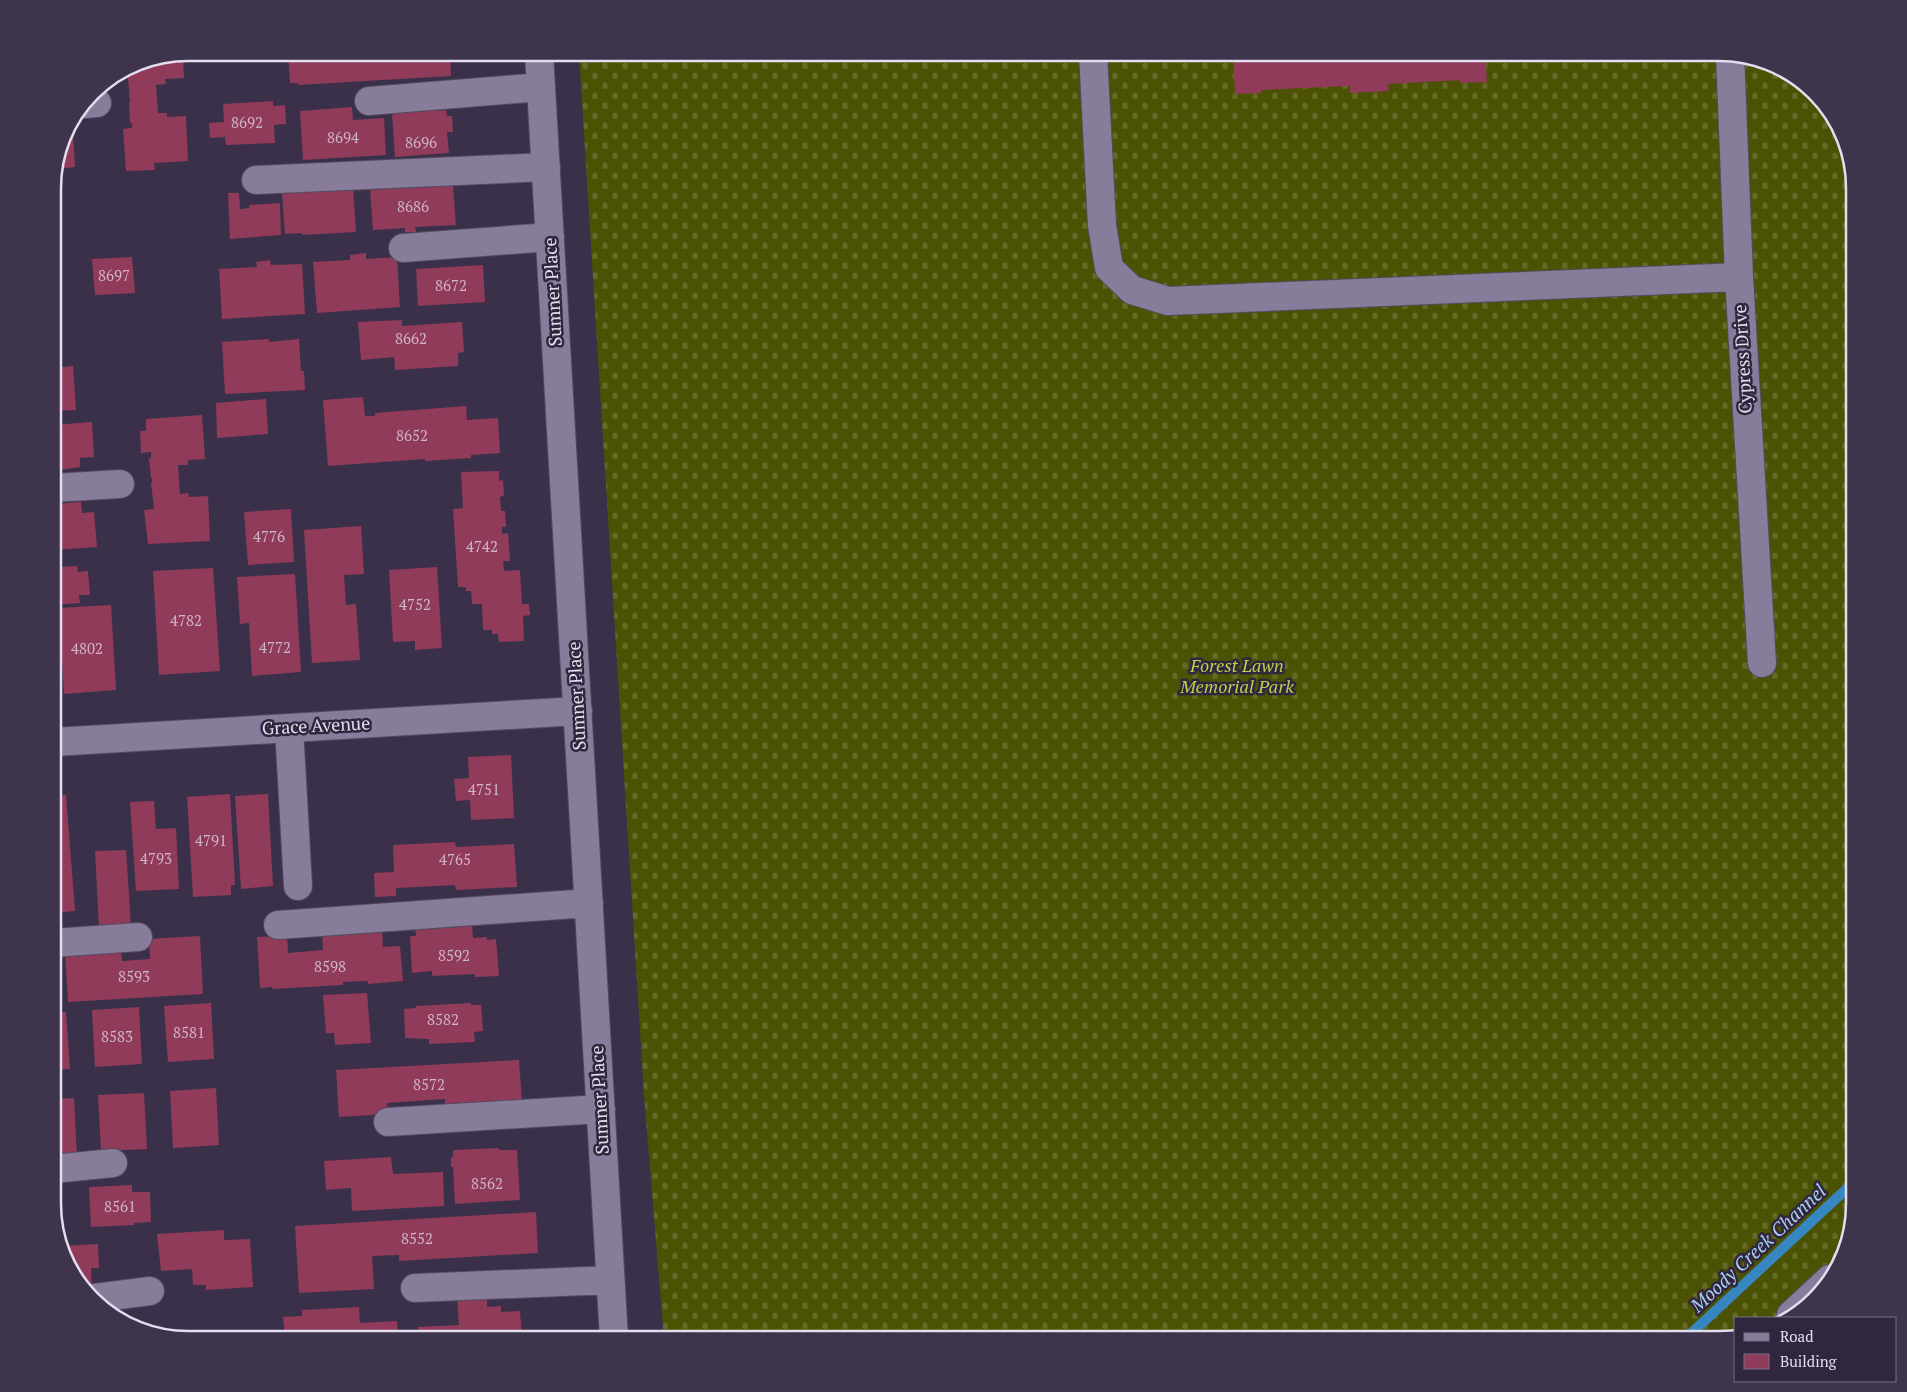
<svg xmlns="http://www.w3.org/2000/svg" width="1907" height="1392" font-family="'PT Serif',serif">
  <defs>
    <pattern id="cemetery-stones" width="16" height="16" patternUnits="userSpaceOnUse" patternTransform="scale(1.25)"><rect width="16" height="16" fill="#4c5203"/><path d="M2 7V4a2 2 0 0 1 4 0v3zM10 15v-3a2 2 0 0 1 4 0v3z" fill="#666a28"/></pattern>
  </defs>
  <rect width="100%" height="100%" fill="#3a3049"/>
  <path fill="url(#cemetery-stones)" d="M579,53H1719L1763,60L1801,80L1840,128L1854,188V1204L1847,1247L1827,1286L1788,1318H1736V1336L1719,1339H664L644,1095Z"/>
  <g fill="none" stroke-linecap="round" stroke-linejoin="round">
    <path stroke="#3686c2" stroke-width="10" d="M1685,1339L1854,1182"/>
  </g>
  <path fill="#913b5a" d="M288,53H450L451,76L298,85V83H290Z
    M1233,53H1485L1487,82L1460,83V80L1388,84L1389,91L1350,93V86L1261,90V93L1235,94Z
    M183,54L184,78L165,79L166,84L156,85L158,113H167V117L186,116L188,161L154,163L155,170L126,171L123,129L132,128V123H130L129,102H130L128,77H130L129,72H122L137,63Z
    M273,101V106L285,105L286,124L274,125L275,143L226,145L225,137L210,138L209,123L224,122L223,104Z
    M352,107L353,120L384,118L386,155L303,160L300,111Z
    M446,110L447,116H452L453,132H447L449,153L395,157L392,113Z
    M73,131L75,167L55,169L63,136L66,132Z
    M453,185L456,225L415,227L416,232H405V228L373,230L370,190Z
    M353,187L356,232L302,235V233L285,234L282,194Z
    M228,193H239L240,209L249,208V205L280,203L281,235L230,239Z
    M366,253V259L397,257L400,307L317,313L313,262L350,260V255Z
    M132,257L135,293L95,295L92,259Z
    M270,260L271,265L302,264L305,314L222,319L219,269L257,267L256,262Z
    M483,265L485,302L418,306L416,269Z
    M402,320V326L462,322L464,352L458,353V366L395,370L394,357L361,360L358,322Z
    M269,339V342L299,339L301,371H304L305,390L225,394L222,342Z
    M73,366L76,410L53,411V368Z
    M363,397L365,416H375V413L466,406L467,420L498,418L500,453L471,455V458L425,461V459L328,466L323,400Z
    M266,399L268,434L217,438L216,403Z
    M202,415L205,459L188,460V465H178L180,494L188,493L189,497L208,496L210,541L148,544L144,510L154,509L151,483H152V478H151L149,458H151V452L141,453L140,431H146V419Z
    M92,422L94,457L80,458V467L53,471V425Z
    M499,471V481L503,480L504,496L500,497L501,511H505L506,527H502V534L508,533L510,561H503L504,571L520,570L522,604H529L530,615L523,616L524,641L499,642L498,634H492V630H483L482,604H472L471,591H466V587H458L453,509L463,508L461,472Z
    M81,502L82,513L94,512L97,547L53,550V504Z
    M291,509L294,562L248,565L244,512Z
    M361,526L364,574L344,575L346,605L356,604L360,660L312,663L304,530Z
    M77,566L78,572L88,571L90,595H79L80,603L53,605V567Z
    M437,567L442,648L415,650V641L393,642L389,570Z
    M213,568L220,671L159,675L153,571Z
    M295,574L301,672L252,676L249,623L240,624L237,577Z
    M111,605L116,690L64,694L59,608Z
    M511,755L514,818L471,820L470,800L456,801L454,779L469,778L468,757Z
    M230,794L235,885H231V895L193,897L187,797Z
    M268,794L273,886L241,889L235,796Z
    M66,795L75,911L53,913V796Z
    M154,801L156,829L176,828L179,889L136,891L130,802Z
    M455,842L456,847L514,844L517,887L456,890L455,885L396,888V896L375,897L374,873L394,872L393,845Z
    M126,850L131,926L99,928L95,851Z
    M415,925H472L473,938L487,937V940L496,939L499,976L475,977V974L432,976V971L412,973L410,936H416Z
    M382,929L383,947L400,946L403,981L368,984V981L343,982V985L272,989V987L260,988L257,937L287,936L288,953L323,950L322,933Z
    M200,936L203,994L68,1002L65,952L121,949L122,961L150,959L149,939Z
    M367,993L371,1043L335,1045L334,1033H326L323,995Z
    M211,1003L214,1059L168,1062L164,1006Z
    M471,1003V1005H481L483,1031L474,1032L475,1042L429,1044V1039L405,1038L404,1009L416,1008V1006Z
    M139,1007L142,1064L95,1067L92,1010Z
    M53,1012H66L70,1069L53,1070Z
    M519,1060L522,1102L445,1104V1099L387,1103V1114L339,1117L336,1070Z
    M216,1088L219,1145L173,1148L170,1091Z
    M144,1093L147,1149L101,1151L98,1095Z
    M74,1098L77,1157L53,1158V1099Z
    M499,1148V1150H517L520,1200L455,1204L453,1167H451V1157H453V1150Z
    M391,1157L393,1174L443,1172L444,1206L352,1211L351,1188L326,1190L324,1161Z
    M53,1182H60L62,1222H55L53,1212Z
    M132,1185V1192H150L151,1222L134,1223V1225L91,1227L89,1187Z
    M536,1212L538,1253L399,1261V1255L372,1256L374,1289L299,1293L295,1226Z
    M224,1230V1240L250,1239L253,1287L206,1290V1285H193L192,1269L161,1271L157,1234Z
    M98,1244L99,1268H91L92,1289H87L67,1264L62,1246Z
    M487,1294V1307L501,1306V1312L520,1311L522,1339H419L418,1327L459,1325L457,1296Z
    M359,1307L360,1323L397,1321L398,1339H285L283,1317L302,1316V1310Z"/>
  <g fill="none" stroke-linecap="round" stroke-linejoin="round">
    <defs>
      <path id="minor" d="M539,53L614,1339
        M1093,53L1102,225L1109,268L1132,290L1168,301L1739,277
        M1730,54L1739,277L1762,663
        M369,101L541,87
        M85,104L97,103
        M256,180L546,167
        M403,248L550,237
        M53,488L120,484
        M289,728L298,886
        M53,742L578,711
        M278,925L589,903
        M53,943L138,937
        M388,1122L601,1109
        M53,1169L113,1163
        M415,1288L610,1280
        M95,1298L150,1291
        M1791,1315L1830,1279"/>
    </defs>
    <use href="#minor" stroke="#534b60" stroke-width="30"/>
    <use href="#minor" stroke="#877c99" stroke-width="28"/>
  </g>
  <g text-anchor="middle" stroke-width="5" stroke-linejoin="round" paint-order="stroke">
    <g font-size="15" fill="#ceb4c8">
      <text x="247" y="128">8692</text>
      <text x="343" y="143">8694</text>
      <text x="421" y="148">8696</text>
      <text x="413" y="212">8686</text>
      <text x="114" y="281">8697</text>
      <text x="451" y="291">8672</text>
      <text x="411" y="344">8662</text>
      <text x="412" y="441">8652</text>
      <text x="269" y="542">4776</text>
      <text x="482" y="552">4742</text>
      <text x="415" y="610">4752</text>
      <text x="186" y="626">4782</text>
      <text x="275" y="653">4772</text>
      <text x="87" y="654">4802</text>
      <text x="484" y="795">4751</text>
      <text x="211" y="846">4791</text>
      <text x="156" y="864">4793</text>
      <text x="455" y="865">4765</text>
      <text x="454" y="961">8592</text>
      <text x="330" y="972">8598</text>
      <text x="134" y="982">8593</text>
      <text x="443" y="1025">8582</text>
      <text x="189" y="1038">8581</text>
      <text x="117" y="1042">8583</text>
      <text x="429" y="1090">8572</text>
      <text x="487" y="1189">8562</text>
      <text x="120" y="1212">8561</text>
      <text x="417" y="1244">8552</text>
    </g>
    <g font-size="18" fill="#e3dded" stroke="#30263e">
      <text transform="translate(553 292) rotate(-93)" y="6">Sumner Place</text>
      <text transform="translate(1743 359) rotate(-93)" y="6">Cypress Drive</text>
      <text transform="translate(577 696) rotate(-93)" y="6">Sumner Place</text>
      <text transform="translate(316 726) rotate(-3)" y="6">Grace Avenue</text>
      <text transform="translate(600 1100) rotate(-93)" y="6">Sumner Place</text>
    </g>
    <g font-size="18" font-style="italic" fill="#c0cd4d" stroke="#30263e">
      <text x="1237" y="672">Forest Lawn<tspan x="1237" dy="21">Memorial Park</tspan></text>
    </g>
    <g font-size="19" font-style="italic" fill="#aacff0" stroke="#30263e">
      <text transform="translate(1758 1248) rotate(-43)" y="7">Moody Creek Channel</text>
    </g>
  </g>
  <path d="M0 0H1907V1392H0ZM188 61H1719A127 127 0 0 1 1846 188V1204A127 127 0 0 1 1719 1331H188A127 127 0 0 1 61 1204V188A127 127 0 0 1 188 61Z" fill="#3e354c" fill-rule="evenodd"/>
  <path fill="none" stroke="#e3dded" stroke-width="2.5" d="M188 61H1719A127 127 0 0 1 1846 188V1204A127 127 0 0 1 1719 1331H188A127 127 0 0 1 61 1204V188A127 127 0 0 1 188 61Z"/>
  <rect x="1734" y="1317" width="162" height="65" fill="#30263e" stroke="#786f84"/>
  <rect x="1744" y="1333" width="25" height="8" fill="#877c99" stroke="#786f84"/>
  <text x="1780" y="1342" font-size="15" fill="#e3dded">Road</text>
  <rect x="1744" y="1354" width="25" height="15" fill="#913b5a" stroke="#786f84"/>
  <text x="1780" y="1367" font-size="15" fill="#e3dded">Building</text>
</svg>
